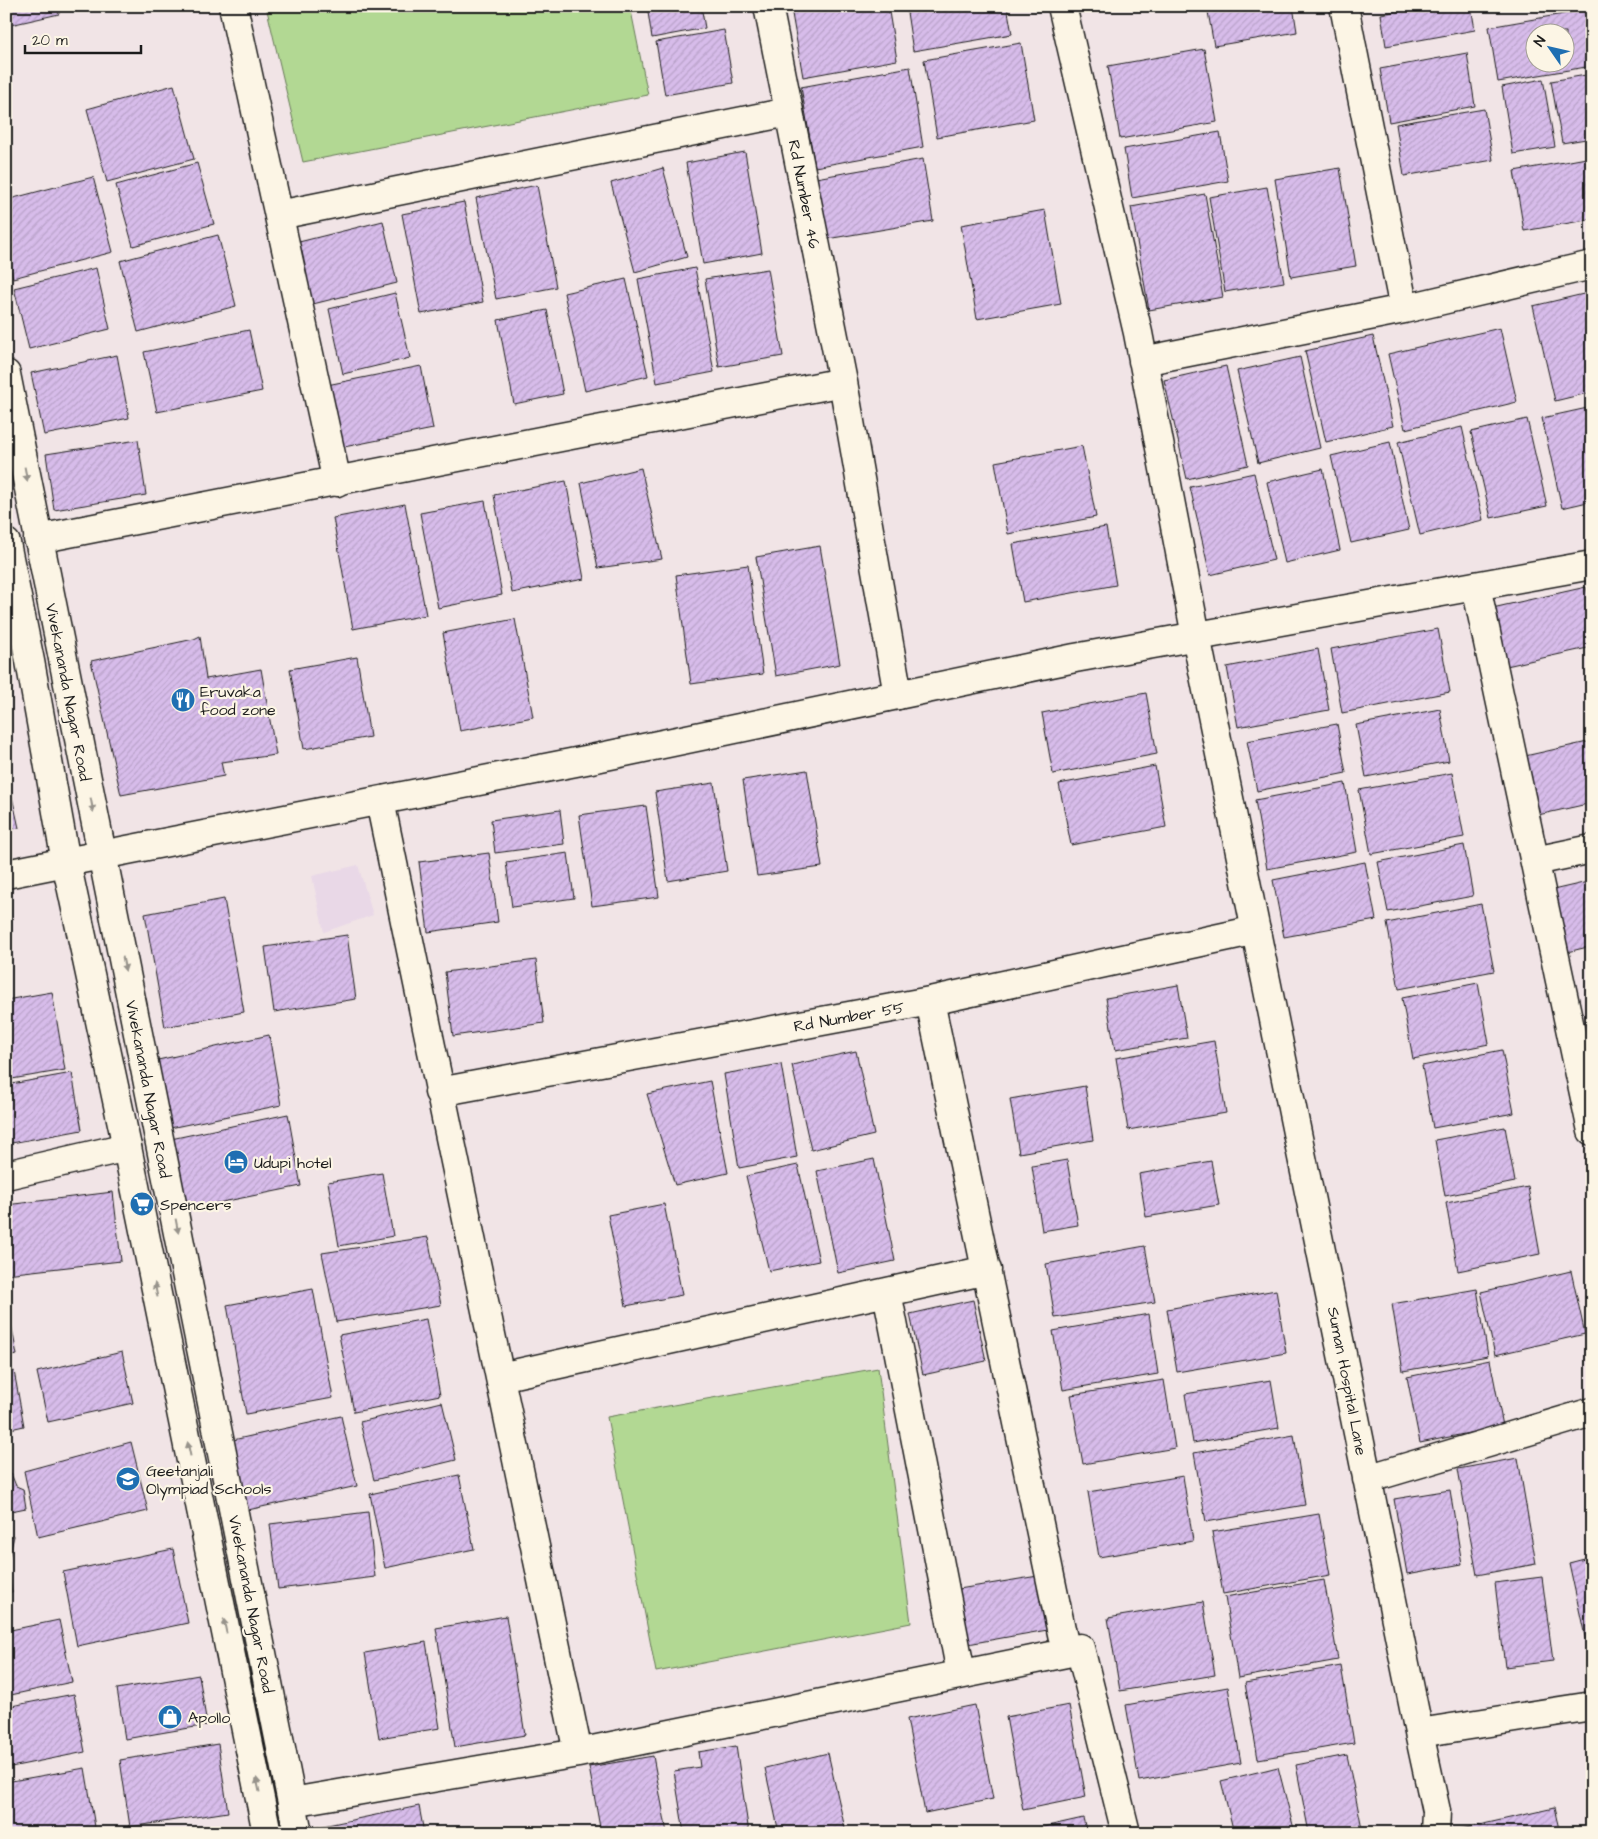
<svg xmlns="http://www.w3.org/2000/svg" width="1598" height="1839" font-family="'Architects Daughter',sans-serif">
  <defs>
    <pattern id="building-hatch" width="6" height="6" patternUnits="userSpaceOnUse" patternTransform="scale(1.25)"><rect width="6" height="6" fill="#d7bcea"/><path d="M-1 1l2-2M0 6l6-6M5 7l2-2" fill="none" stroke="#b8a1c8"/></pattern>
  </defs>
  <rect width="100%" height="100%" fill="#f1e4e6"/>
  <filter id="ink" filterUnits="userSpaceOnUse"><feTurbulence type="fractalNoise" baseFrequency=".02" numOctaves="2"/><feDisplacementMap in="SourceGraphic" scale="10" xChannelSelector="R" yChannelSelector="G"/><feConvolveMatrix kernelMatrix="1 2 1 2 8 2 1 2 1" color-interpolation-filters="sRGB"/></filter>
  <g filter="url(#ink)">
    <path fill="#e9d8e7" d="M358,865L373,915L324,932L312,876Z"/>
    <path fill="#b2d893" stroke="#677a58" d="M266,6H630L648,95L303,162Z
      M878,1368L911,1623L656,1672L607,1417Z"/>
    <path fill="url(#building-hatch)" stroke="#1c1c1c" fill-rule="evenodd" d="M6,6H58L59,14L6,26Z
      M647,6H701L705,28L652,38Z
      M799,6H888L897,60L803,77L791,8Z
      M906,6H1007L1012,34L913,51Z
      M1207,6H1293L1297,32L1214,46Z
      M1425,6H1471L1475,30L1386,46L1381,14Z
      M1586,10L1592,42V66L1498,82L1489,27ZM1536,32H1566V62H1536Z
      M724,30L733,83L665,95L656,42Z
      M1021,43L1034,120L937,137L924,60Z
      M1204,49L1217,122L1120,139L1108,66Z
      M1467,53L1475,106L1389,122L1380,69Z
      M910,67L923,147L815,167L801,87Z
      M1592,74V138L1562,143L1551,81Z
      M1543,79L1555,147L1513,154L1502,87Z
      M174,85L194,159L107,182L87,109Z
      M1484,109L1493,160L1404,176L1396,124Z
      M1220,132L1228,181L1132,198L1124,149Z
      M745,152L762,253L703,264L686,163Z
      M1592,157V219L1524,231L1514,171Z
      M923,159L933,221L827,239L816,178Z
      M197,163L214,224L133,246L116,185Z
      M663,168L687,257L635,272L611,183Z
      M1340,168L1356,266L1291,277L1275,179Z
      M93,177L113,252L13,278L6,251V200Z
      M537,185L556,287L496,299L476,198Z
      M1267,187L1284,282L1225,292L1209,197Z
      M1205,194L1223,297L1149,310L1131,207Z
      M464,202L483,302L421,314L402,214Z
      M1045,210L1061,304L977,319L961,225Z
      M383,221L397,283L309,305L295,243Z
      M218,235L236,306L138,332L120,261Z
      M96,268L110,329L29,349L14,288Z
      M695,268L714,372L657,383L638,279Z
      M768,269L783,356L719,367L705,279Z
      M626,279L648,376L585,391L564,293Z
      M1592,292V392L1555,401L1533,306Z
      M395,293L410,358L343,374L329,309Z
      M547,310L563,394L514,404L498,320Z
      M1500,328L1517,402L1405,429L1388,354Z
      M249,330L262,391L157,412L144,352Z
      M1373,336L1393,426L1326,442L1305,351Z
      M117,355L129,418L44,435L31,373Z
      M1300,357L1320,448L1258,463L1237,371Z
      M421,366L433,429L339,448L327,385Z
      M1226,366L1248,465L1187,479L1164,380Z
      M1592,407V501L1562,508L1542,418Z
      M1527,419L1547,506L1491,518L1471,432Z
      M1462,427L1483,520L1420,535L1398,442Z
      M138,440L146,495L54,510L46,454Z
      M1390,442L1409,530L1351,543L1331,456Z
      M1082,446L1096,517L1008,534L995,462Z
      M641,468L662,559L598,568L581,483Z
      M1323,469L1340,550L1285,563L1267,482Z
      M1254,473L1274,560L1210,575L1190,487Z
      M566,481L584,579L512,593L494,495Z
      M485,501L502,595L438,608L420,513Z
      M405,504L426,615L353,629L333,518Z
      M1106,527L1116,585L1023,602L1013,544Z
      M820,546L840,664L776,676L756,557Z
      M748,565L763,674L691,684L676,575Z
      M1586,587L1592,614V647L1502,667L1488,609Z
      M515,619L533,717L460,731L443,633Z
      M1438,629L1450,692L1342,713L1331,649Z
      M200,636L206,679L261,669L276,755L221,762L224,776L121,795L91,661L194,639Z
      M1318,649L1329,710L1238,727L1227,667Z
      M357,657L370,737L304,749L290,669Z
      M1146,693L1157,754L1053,774L1042,713Z
      M1440,709L1449,761L1366,777L1356,725Z
      M1337,724L1346,773L1257,791L1247,741Z
      M1592,741V803L1538,815L1525,756Z
      M1155,766L1166,827L1071,845L1059,784Z
      M6,770L19,828L6,830Z
      M807,770L822,867L757,876L743,780Z
      M1452,773L1464,837L1371,854L1359,790Z
      M714,783L727,871L668,881L655,792Z
      M1345,783L1357,852L1267,869L1255,800Z
      M646,806L659,897L592,906L579,815Z
      M560,810L564,844L495,853L491,820Z
      M1464,845L1473,896L1388,912L1378,862Z
      M489,853L498,922L428,932L419,862Z
      M568,853L574,898L512,907L506,862Z
      M1365,862L1376,920L1284,937L1273,880Z
      M1592,881V946L1567,952L1553,890Z
      M224,899L244,1012L165,1027L145,914Z
      M1481,904L1494,971L1399,989L1387,923Z
      M347,935L356,999L274,1012L265,947Z
      M536,960L544,1023L453,1036L445,972Z
      M1478,983L1489,1044L1413,1059L1402,998Z
      M1178,985L1187,1038L1115,1050L1106,998Z
      M52,992L65,1070L6,1080V1069L13,1068L6,1030V1000Z
      M269,1035L281,1105L170,1128L158,1060Z
      M1214,1041L1226,1113L1128,1130L1116,1058Z
      M1502,1050L1514,1113L1433,1128L1422,1066Z
      M856,1051L874,1135L811,1150L792,1065Z
      M781,1064L797,1157L739,1168L724,1074Z
      M72,1073L82,1130L6,1144V1085Z
      M710,1081L728,1173L675,1185L647,1094Z
      M1085,1086L1093,1140L1019,1153L1010,1099Z
      M288,1114L301,1186L183,1210L171,1139Z
      M1505,1127L1515,1182L1445,1196L1435,1140Z
      M874,1159L895,1261L838,1273L817,1171Z
      M1067,1160L1078,1225L1042,1231L1032,1166Z
      M1211,1161L1219,1205L1146,1217L1139,1174Z
      M798,1165L819,1261L769,1271L746,1176Z
      M382,1173L393,1236L339,1246L328,1182Z
      M1528,1187L1540,1254L1458,1271L1446,1203Z
      M113,1192L121,1261L6,1274V1205Z
      M664,1204L682,1295L626,1306L608,1215Z
      M428,1237L441,1305L336,1322L322,1253Z
      M1145,1246L1155,1302L1055,1318L1046,1264Z
      M1571,1271L1585,1334L1495,1355L1481,1292Z
      M313,1289L333,1398L246,1414L227,1305Z
      M1477,1289L1488,1356L1403,1371L1392,1304Z
      M1276,1290L1286,1353L1177,1372L1167,1309Z
      M973,1300L986,1361L923,1375L910,1314Z
      M1149,1314L1158,1374L1063,1390L1053,1331Z
      M6,1315L10,1318L17,1355L6,1357Z
      M426,1319L440,1395L354,1412L339,1335Z
      M122,1352L133,1403L48,1422L37,1372Z
      M1490,1360L1503,1426L1420,1443L1407,1377Z
      M14,1371L24,1426L6,1430V1372Z
      M1164,1380L1175,1448L1083,1464L1071,1395Z
      M1271,1380L1279,1428L1193,1443L1185,1394Z
      M442,1402L456,1460L374,1480L360,1422Z
      M341,1416L357,1486L248,1510L233,1440Z
      M1294,1435L1305,1505L1206,1522L1194,1453Z
      M131,1442L148,1511L38,1537L24,1471Z
      M1518,1458L1536,1564L1477,1575L1458,1469Z
      M6,1461L16,1486L23,1489L26,1508L6,1512Z
      M459,1475L474,1549L385,1568L370,1494Z
      M1183,1476L1193,1541L1099,1557L1088,1492Z
      M1450,1490L1462,1564L1407,1574L1394,1499Z
      M368,1512L375,1577L278,1589L270,1524Z
      M1319,1514L1330,1575L1223,1594L1212,1532Z
      M14,1536L7,1566L12,1592L6,1593V1538Z
      M173,1549L188,1623L77,1646L63,1572Z
      M1592,1557V1655H1589L1569,1563Z
      M1044,1575L1053,1629L968,1644L959,1589Z
      M1542,1577L1553,1661L1505,1667L1495,1583Z
      M1324,1580L1338,1660L1238,1678L1225,1597Z
      M1203,1602L1215,1675L1120,1691L1108,1618Z
      M506,1616L525,1735L455,1747L436,1628Z
      M59,1620L72,1682L6,1696V1631Z
      M426,1642L440,1728L379,1738L365,1653Z
      M1341,1666L1354,1743L1258,1759L1245,1683Z
      M199,1675L207,1725L125,1739L117,1689Z
      M1228,1687L1241,1763L1139,1781L1126,1705Z
      M74,1694L85,1752L6,1768V1707Z
      M975,1705L993,1799L925,1813L907,1719Z
      M1069,1705L1086,1797L1023,1810L1006,1717Z
      M218,1744L228,1812L130,1827L120,1760Z
      M736,1746L749,1833H684L674,1771L700,1767L698,1752Z
      M828,1753L846,1833H779L765,1768Z
      M1347,1755L1363,1833H1309L1296,1765Z
      M653,1756L667,1833H601L589,1767Z
      M1278,1767L1295,1833H1234L1221,1781Z
      M85,1768L96,1833H6V1782Z
      M419,1806L424,1833H319L318,1827Z
      M1554,1808L1560,1833H1457V1830Z
      M1083,1818L1087,1833H1022L1021,1832Z"/>
    <g fill="none" stroke-linecap="round" stroke-linejoin="round">
      <defs>
        <path id="minor" d="M233,6L337,482
          M768,6L843,382
          M1062,6L1138,333L1196,636L1419,1733L1436,1811L1435,1833
          M1344,6L1404,309
          M279,215L788,112
          M1143,361L1404,309L1592,265
          M38,539L843,382L898,695
          M1476,586L1592,1131
          M380,801L578,1753
          M1535,861L1592,849
          M6,874L66,862
          M930,1001L1066,1653
          M439,1092L930,1001L1256,930
          M6,1175L127,1147
          M887,1292L961,1673
          M500,1377L987,1270
          M1367,1479L1592,1412
          M1419,1733L1592,1706
          M292,1802L578,1753L1066,1653L1080,1648L1126,1833"/>
        <path id="tertiary" d="M6,374L298,1833
          M6,543L30,661L66,862L127,1147L267,1833
          M66,862L591,759L1075,658L1592,565"/>
      </defs>
      <use href="#minor" stroke="#1c1c1c" stroke-width="31"/>
      <use href="#tertiary" stroke="#1c1c1c" stroke-width="31"/>
      <use href="#minor" stroke="#fcf5e5" stroke-width="28"/>
      <use href="#tertiary" stroke="#fcf5e5" stroke-width="28"/>
    </g>
    <defs><path id="oneway-solid" d="M-6-.8H1V-3.2L6.5 0L1 3.2V.8H-6Z" transform="scale(1.25)"/></defs>
    <g fill="#97938b">
      <use href="#oneway-solid" transform="translate(26 474) rotate(79)"/>
      <use href="#oneway-solid" transform="translate(92 805) rotate(79)"/>
      <use href="#oneway-solid" transform="translate(124 964) rotate(79)"/>
      <use href="#oneway-solid" transform="translate(177 1226) rotate(79)"/>
      <use href="#oneway-solid" transform="translate(156 1290) rotate(-102)"/>
      <use href="#oneway-solid" transform="translate(189 1449) rotate(-102)"/>
      <use href="#oneway-solid" transform="translate(225 1626) rotate(-102)"/>
      <use href="#oneway-solid" transform="translate(258 1785) rotate(-102)"/>
    </g>
  </g>
  <defs>
    <symbol id="restaurant-disc" viewBox="-11 -11 22 22"><circle r="9.5" fill="#1f6fb2" stroke="#fcf5e5"/><path d="M-5-6h1v4h1v-4h1v4h1v-4h1v5L-1.5 .5V6h-2V.5L-5-1ZM5-6V6H3V1.5H1.5Q1.5-4 5-6Z" fill="#fff"/></symbol>
    <symbol id="hotel-disc" viewBox="-11 -11 22 22"><circle r="9.5" fill="#1f6fb2" stroke="#fcf5e5"/><path d="M-6-4.5h1.5V1H6V5H4.5V3h-9V5H-6ZM-4 0a1.8 1.8 0 1 1 3.6 0ZM.5 0V-2.5h3Q6-2.5 6 0Z" fill="#fff"/></symbol>
    <symbol id="supermarket-disc" viewBox="-11 -11 22 22"><circle r="9.5" fill="#1f6fb2" stroke="#fcf5e5"/><path d="M-6-5.5h2.5l.6 2H6L4.5 2H-2.5L-4.4-4H-6ZM-1.5 3.2a1.3 1.3 0 1 0 .1 0ZM3 3.2a1.3 1.3 0 1 0 .1 0Z" fill="#fff"/></symbol>
    <symbol id="school-disc" viewBox="-11 -11 22 22"><circle r="9.5" fill="#1f6fb2" stroke="#fcf5e5"/><path d="M0-5L7-2L0 1L-7-2ZM-4 1L0 2.5L4 1V4Q0 6-4 4Z" fill="#fff"/></symbol>
    <symbol id="shop-disc" viewBox="-11 -11 22 22"><circle r="9.5" fill="#1f6fb2" stroke="#fcf5e5"/><path d="M-5-2.5h2.3a2.7 3.5 0 0 1 5.4 0H5L5.5 6h-11ZM-1.5-2.5h3a1.5 2.3 0 0 0-3 0Z" fill="#fff"/></symbol>
  </defs>
  <g fill-rule="evenodd">
    <use href="#restaurant-disc" x="169" y="686" width="28" height="28"/>
    <use href="#hotel-disc" x="222" y="1148" width="28" height="28"/>
    <use href="#supermarket-disc" x="128" y="1190" width="28" height="28"/>
    <use href="#school-disc" x="114" y="1465" width="28" height="28"/>
    <use href="#shop-disc" x="156" y="1703" width="28" height="28"/>
  </g>
  <g text-anchor="middle" stroke-width="4.5" stroke-linejoin="round" paint-order="stroke">
    <g font-size="16" fill="#1c1c1c" stroke="#fcf5e5">
      <text transform="translate(805 194) rotate(79)" y="6">Rd Number 46</text>
      <text transform="translate(69 692) rotate(79)" y="6">Vivekananda Nagar Road</text>
      <text transform="translate(849 1016) rotate(-10)" y="6">Rd Number 55</text>
      <text transform="translate(149 1089) rotate(79)" y="6">Vivekananda Nagar Road</text>
      <text transform="translate(1348 1381) rotate(79)" y="6">Suman Hospital Lane</text>
      <text transform="translate(252 1604) rotate(79)" y="6">Vivekananda Nagar Road</text>
    </g>
    <g font-size="16" fill="#1c1c1c" stroke="#fcf5e5" text-anchor="start">
      <text x="200" y="697">Eruvaka<tspan x="200" dy="18">food zone</tspan></text>
      <text x="254" y="1168">Udupi hotel</text>
      <text x="160" y="1210">Spencers</text>
      <text x="146" y="1476">Geetanjali<tspan x="146" dy="18">Olympiad Schools</tspan></text>
      <text x="188" y="1723">Apollo</text>
    </g>
  </g>
  <rect width="1598" height="1839" fill="none" stroke="#fcf5e5" stroke-width="25"/>
  <rect x="12" y="12" width="1573" height="1814" fill="none" stroke="#1c1c1c" stroke-width="2" filter="url(#ink)"/>
  <g transform="translate(1550 48) rotate(304)"><circle r="24" fill="#fcf5e5" stroke="#a29e95"/>
  <path d="M0-4L9 19L0 12L-9 19Z" fill="#1f6fb2"/>
  <text y="-8" font-size="14" font-weight="bold" text-anchor="middle" fill="#1c1c1c">N</text>
  </g>
  <path d="M25 45v8h116v-8" fill="none" stroke="#1c1c1c" stroke-width="2.5"/>
  <text x="32" y="45" font-size="15" fill="#1c1c1c" stroke="#fcf5e5" stroke-width="4" paint-order="stroke">20 m</text>
</svg>
